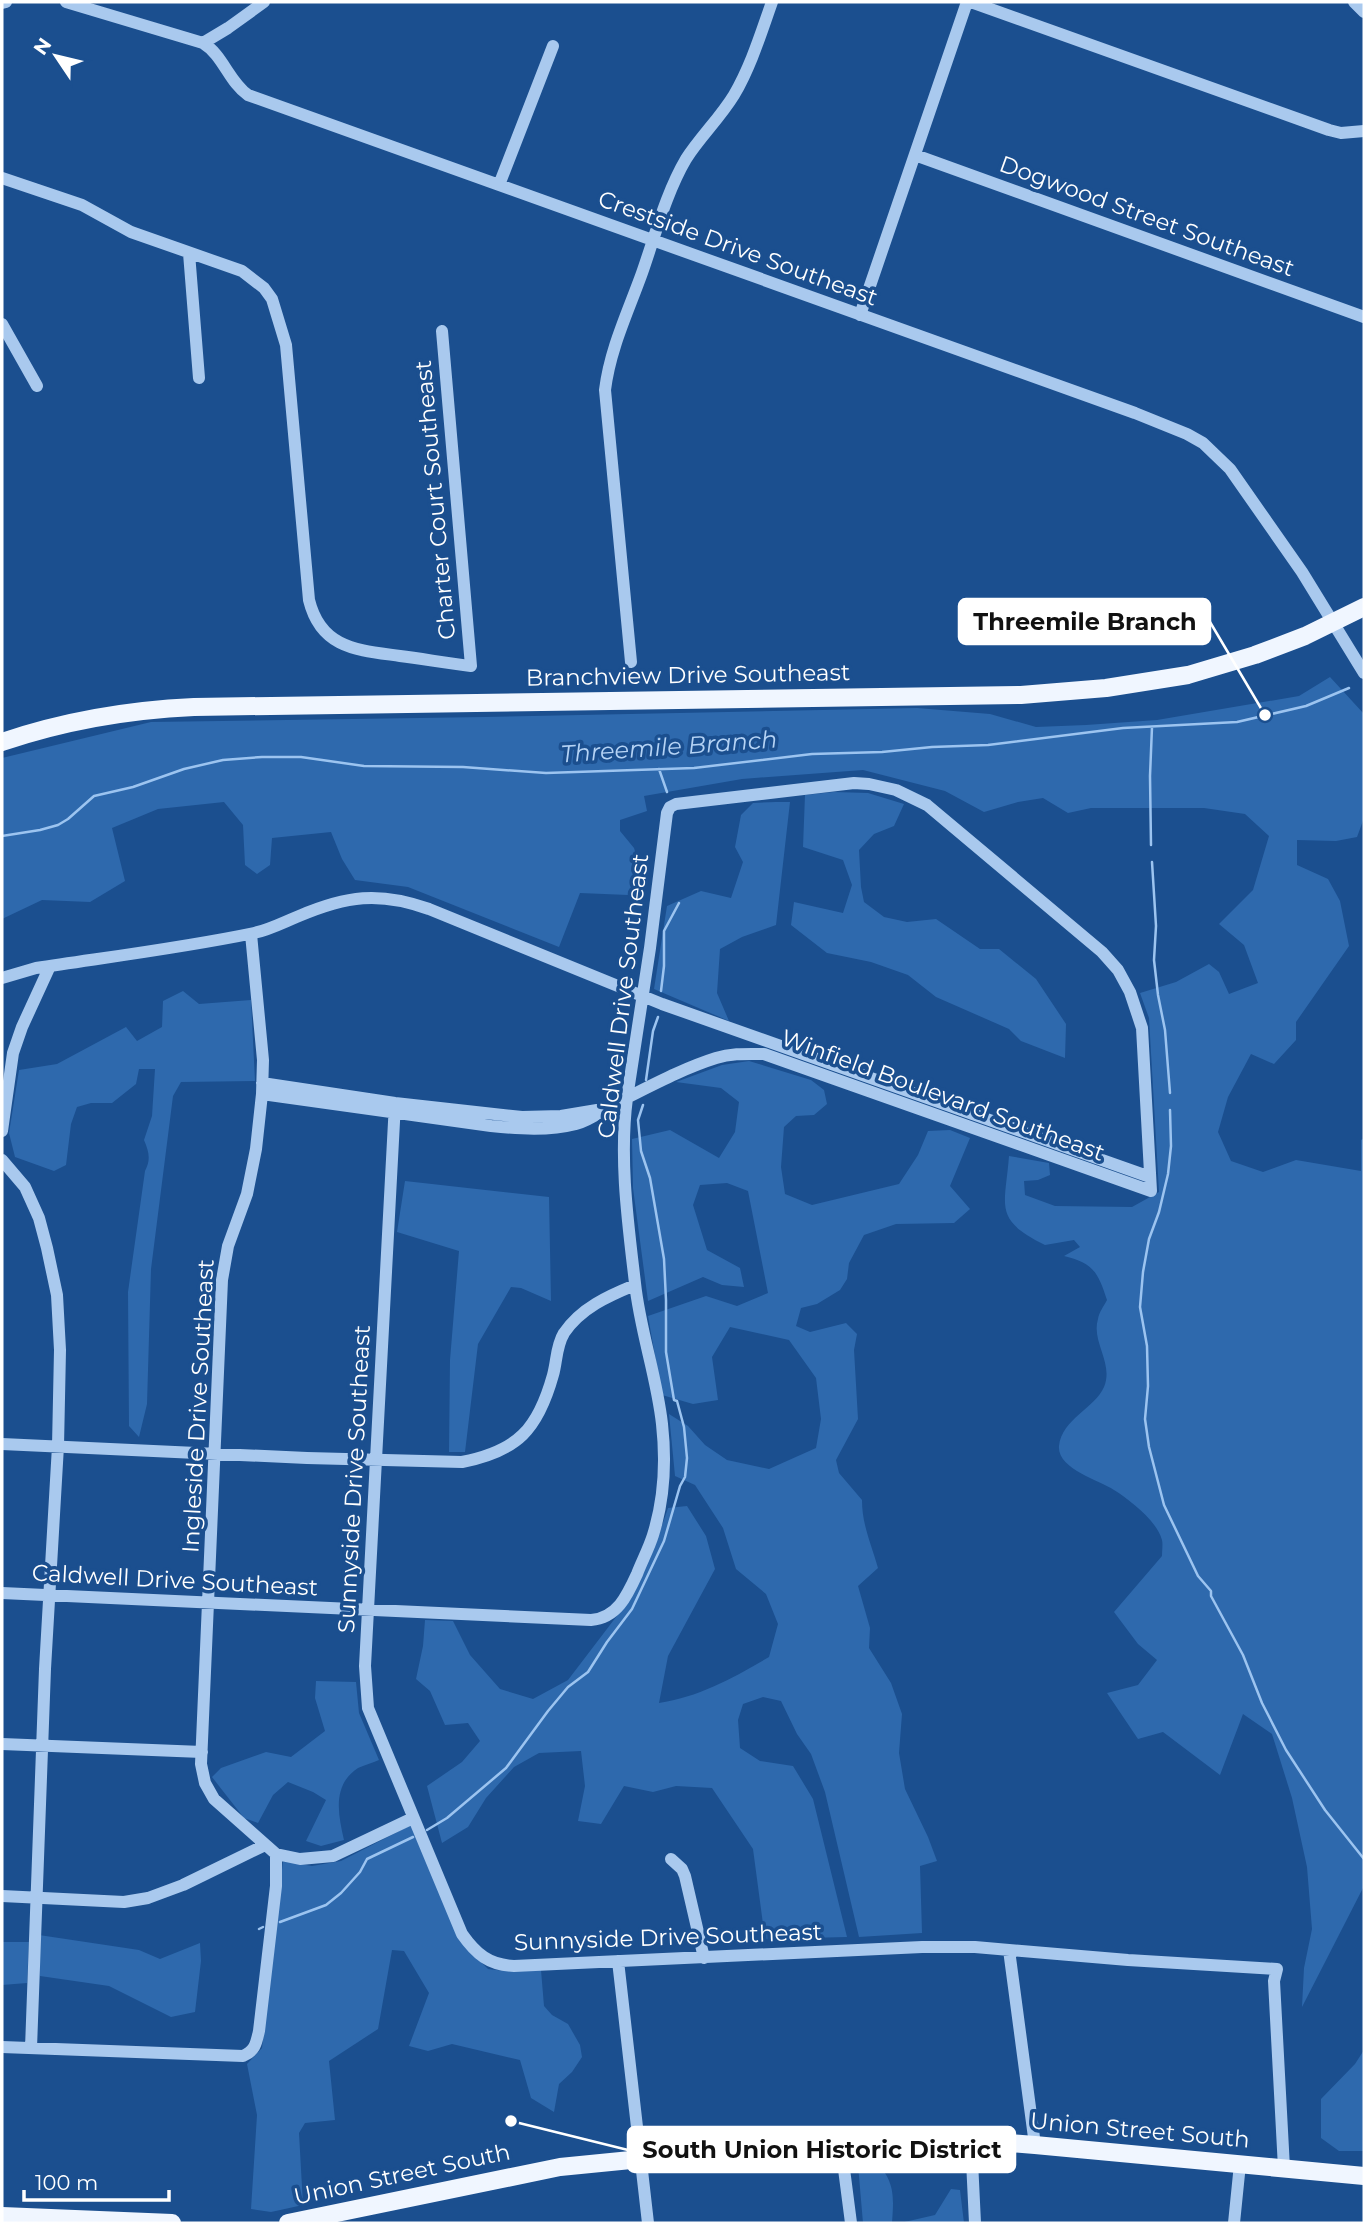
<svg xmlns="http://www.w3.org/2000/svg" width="1366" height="2225" font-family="Montserrat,sans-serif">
  <rect width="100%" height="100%" fill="#1b4f8f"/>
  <path fill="#2e69ad" d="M1330,677L1364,714V818L1357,837L1336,841L1297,840V865L1328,879L1340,901L1349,946L1296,1022V1040L1274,1064L1251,1054L1228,1097L1218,1132L1231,1161L1263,1172L1296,1160L1361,1171V1140L1364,1138V1886L1302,2007L1304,1968L1312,1929L1307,1867L1292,1798L1272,1734L1243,1714L1220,1775L1163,1732L1138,1739L1107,1693L1138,1685L1157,1660L1138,1644L1114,1612L1162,1556C1162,1551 1163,1544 1162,1540C1157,1521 1130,1500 1114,1490C1099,1480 1057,1469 1059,1446C1062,1419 1095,1408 1104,1387C1114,1363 1091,1342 1098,1319C1099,1312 1104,1306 1107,1300C1098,1272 1093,1263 1064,1256L1080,1247L1074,1240L1045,1245C993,1219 1005,1208 1009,1156L1049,1163L1050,1175L1038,1180L1024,1181L1025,1195L1055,1206L1132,1207L1159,1192L1149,1018L1140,993L1176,982L1209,964L1219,972L1229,994L1258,983L1244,945L1219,924L1253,890L1269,836L1245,814L1204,808H1091L1068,813L1043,798L1018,802L984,812L945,791L863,770L742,779L644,796L647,811L620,820V831L634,848L642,875L628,895L580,893L559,947L408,887L355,880L342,859L331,832L272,838L270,865L257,874L245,865L243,825L224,802L158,809L112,828L125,881L90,902L42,900L2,919V758L151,722L485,717L917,708L990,714L1036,727L1086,725L1157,720L1299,696Z
    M834,792L868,793L904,804L894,826L874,834L859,850L861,887L864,902L884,917L907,922L936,919L980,949H999L1036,979L1066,1024L1065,1058L1021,1041L1009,1029L936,997L908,975L871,962L827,953L791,925L794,902L843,913L852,885L843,860L803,847L805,795Z
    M776,802H790L776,925L742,937L720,949L717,993L729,1021L654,989L667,906L701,891L731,898L743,862L735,847L741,815L753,803Z
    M183,991L199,1004L251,1000L255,1081L181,1082L173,1096L151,1269L147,1404L139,1437L129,1426L128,1292L145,1171C151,1159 149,1152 144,1140L152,1116L155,1069H139L136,1084L112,1103H91L77,1107L71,1124L66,1165L54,1171L15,1157L9,1133L19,1070L57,1064L126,1027L137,1041L162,1027L163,1001Z
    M749,1061L811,1080L824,1090L827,1104L814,1115L796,1116L784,1127L781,1167L785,1194L812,1205L899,1184L918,1155L928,1131L950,1130L970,1138L950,1186L970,1209L954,1223L896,1224L864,1235L849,1263L847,1279L840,1290L817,1304L801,1308L796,1326L810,1332L846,1323L857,1334L854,1350L858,1419L836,1460L839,1473L862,1500C862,1525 871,1543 878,1568L858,1586L870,1628L869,1648L891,1683L902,1714L899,1753L905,1789L928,1837L937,1861L920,1866L922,1933L859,1937L825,1792L811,1754L797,1734L781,1701L763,1697L743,1704L738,1720L740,1748L760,1761L793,1766L813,1799L847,1937L765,1939L753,1849L712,1788L676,1786L653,1792L624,1786L601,1824L578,1821L585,1786L581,1751L539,1753L514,1767L486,1798L468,1827L442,1843L427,1786L462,1762L480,1741L468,1723L445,1725L430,1691L416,1679L423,1646L425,1620L453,1621L470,1655L500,1689L533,1699L568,1680L629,1600L656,1543L668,1508L687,1506L706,1536L715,1569L668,1656L659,1703C699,1697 735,1677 769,1657L778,1624L766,1594L736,1569L723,1528L695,1485L675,1476L669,1414L688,1426L705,1445L727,1460L769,1469L816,1448L821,1419L816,1378L789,1340L730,1327L712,1357L718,1400L693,1404L662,1395L648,1316L706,1296L737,1306L768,1293L748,1191L727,1183L700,1185L693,1205L707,1250L740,1268L744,1287L722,1285L703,1277L648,1301L633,1188L632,1139L670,1130L719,1158L735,1132L739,1102L721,1088L676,1082L722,1065Z
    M405,1181L549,1197L551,1301L521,1288L511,1287L478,1344L465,1452H449L450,1360L459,1251L397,1232Z
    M316,1681L356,1682L359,1713L379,1760C373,1763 364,1765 358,1768C332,1785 338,1814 344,1840L321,1846L306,1841L326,1800L313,1792L288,1782L273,1795L258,1823L244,1818L212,1777L221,1768L266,1752L291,1757L325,1731L315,1698Z
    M411,1825L461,1942L488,1969L505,1971L541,1970L544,2006L552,2015L568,2024L580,2045L582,2057L572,2072L559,2084L554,2112L531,2098L520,2060L452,2044L428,2051L409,2046L429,1993L404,1951L392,1950L378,2029L329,2061L335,2120L305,2123L299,2133L303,2205L271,2212L251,2209L257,2115L247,2064L262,2048L283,1861L312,1866L341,1861Z
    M39,1935L139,1950L160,1959L200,1943L201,1961L195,2012L171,2017L109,1986L40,1976Z
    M2,1942H29L27,1983L2,1985Z
    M1364,2050V2151H1339L1321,2138V2099L1355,2064Z
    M875,2160C895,2182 894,2195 892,2223H863L858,2165Z
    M951,2189L960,2190L964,2223H900L935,2215Z"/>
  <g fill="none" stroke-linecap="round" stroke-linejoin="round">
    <path stroke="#9cc4f0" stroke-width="2.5" d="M659,769L667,792
      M2,836L40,830L58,825L68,819L94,796L133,787L184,769L223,760L262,757H301L364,766L463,767L546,773L694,768L812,754L882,752L932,747L988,745L1123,728L1237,722L1306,706L1349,688
      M1151,845L1150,776L1152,727
      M1152,862L1156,926L1154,960L1158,995L1165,1030L1170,1093
      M661,991L664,966V931L679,903
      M646,1080L653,1031L658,1017
      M1170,1110L1171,1146L1168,1174L1159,1212L1149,1239L1143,1272L1140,1307L1147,1346L1148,1386L1145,1419L1149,1447L1164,1505L1198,1576L1211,1591V1596L1243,1655L1262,1703L1286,1750L1325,1810L1364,1859
      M427,1830L447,1818L506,1768L548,1711L568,1687L588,1672L607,1642L632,1609L664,1541L680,1486L685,1477L687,1458L684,1427L677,1401L674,1400L666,1352V1300L664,1259L650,1178L641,1151L638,1120L643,1105
      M280,1922L326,1905L341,1893L360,1872L367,1859L413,1837
      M259,1929L263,1927"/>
    <path stroke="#a9c9ee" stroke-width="12" d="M66,2L203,43C223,55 229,82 248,95L1135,413L1187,434L1203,443L1230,469L1302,572L1364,673
      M971,2L1329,130L1341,133L1364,131
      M1354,2L1364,12
      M2,3L6,2
      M203,43L228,28L264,2
      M915,155L1364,317
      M2,178L82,205L131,232L242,271L264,288L272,299L286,345L309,600C321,649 358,650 400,656C423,659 447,663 471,666L442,331
      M499,185L553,46
      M189,253L199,378
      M860,315L967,2
      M2,324L37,386
      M631,662L605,390C610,349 628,312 642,273C655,236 666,193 686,159C700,137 720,118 734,95C751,66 761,33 772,2
      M2,978L36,968C108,957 182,948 254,933C269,930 284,922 299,916C346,896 379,891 429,909L662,1004L1150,1177
      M262,1083L395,1103L522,1117L561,1116L597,1110
      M395,1103L365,1666L368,1708L462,1934C476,1954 489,1965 514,1966L922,1947H975L1128,1960L1277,1969L1274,1981L1284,2168
      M2,1131L13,1053L22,1027L50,966
      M2,1160L25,1187L39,1218L47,1248L57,1295L60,1350L58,1446L45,1669L31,2048
      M2,1444L307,1458L462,1462C518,1451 538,1429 553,1375C557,1361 556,1346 564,1333C581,1308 608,1296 635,1285
      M2,1593L591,1620C617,1618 627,1596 637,1574C642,1561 649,1548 653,1535C664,1500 666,1460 662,1424C657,1377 640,1331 635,1283C628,1223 619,1159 627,1098L650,948L667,813L670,807L676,804L854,783L869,784L896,790L927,805L1102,952L1118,970L1130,992L1142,1028L1151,1191L764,1054C748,1054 732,1053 716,1058C681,1069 647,1088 614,1104C601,1111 591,1120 576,1124C549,1131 519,1129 491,1126L262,1094
      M2,1744L202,1752
      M276,1854L300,1859L333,1856L413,1818
      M671,1859L682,1869L685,1876L704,1958
      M2,1896L124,1902L148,1898L183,1885L265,1845
      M1009,1950L1035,2145
      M618,1961L648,2223
      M2,2047L243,2056C255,2051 256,2044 259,2031L276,1886V1854L214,1799L205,1783L201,1764L222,1280L228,1246L247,1194L256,1149L262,1094L263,1060L251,934
      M971,2140L975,2223
      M841,2146L851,2223
      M1234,2223L1240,2164"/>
    <path stroke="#f0f6ff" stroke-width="18" d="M2,742C64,721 128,710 194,707L1021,695L1106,688L1188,675L1255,655L1305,636L1364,607
      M2,2216L172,2223
      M288,2223L560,2167L641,2159L927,2140H971L1035,2145L1364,2176"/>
  </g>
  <g text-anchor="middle" stroke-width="7" stroke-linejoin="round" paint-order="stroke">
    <g font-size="23" fill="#fff" stroke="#1b4f8f">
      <text transform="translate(1147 216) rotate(20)" y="8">Dogwood Street Southeast</text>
      <text transform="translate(738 248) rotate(20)" y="8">Crestside Drive Southeast</text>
      <text transform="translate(435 500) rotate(-95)" y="8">Charter Court Southeast</text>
      <text transform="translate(688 675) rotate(-1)" y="8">Branchview Drive Southeast</text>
      <text transform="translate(623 996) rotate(-83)" y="8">Caldwell Drive Southeast</text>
      <text transform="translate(943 1095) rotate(20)" y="8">Winfield Boulevard Southeast</text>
      <text transform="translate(198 1406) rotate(-87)" y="8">Ingleside Drive Southeast</text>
      <text transform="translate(354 1479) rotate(-87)" y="8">Sunnyside Drive Southeast</text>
      <text transform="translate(175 1580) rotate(3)" y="8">Caldwell Drive Southeast</text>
      <text transform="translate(668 1937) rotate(-2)" y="8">Sunnyside Drive Southeast</text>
      <text transform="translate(1140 2130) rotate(5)" y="8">Union Street South</text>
      <text transform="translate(402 2174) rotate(-12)" y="8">Union Street South</text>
    </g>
    <g font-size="24" font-style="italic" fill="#b5d3f5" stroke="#1b4f8f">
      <text transform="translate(669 747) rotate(-4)" y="8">Threemile Branch</text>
    </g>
  </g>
  <path fill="none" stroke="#fff" stroke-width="2.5" d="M1265 715L1210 622M511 2121L628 2150"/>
  <g fill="#fff" stroke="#1b4f8f" stroke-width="2.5">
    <circle cx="1265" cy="715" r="7"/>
    <circle cx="511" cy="2121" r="7"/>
  </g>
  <g fill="#fff" stroke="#fff" stroke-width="2.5">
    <rect x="959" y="599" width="251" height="45" rx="7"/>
    <rect x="628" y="2127" width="387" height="45" rx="7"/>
  </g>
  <g font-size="24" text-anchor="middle" font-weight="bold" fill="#111">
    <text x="1085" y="630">Threemile Branch</text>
    <text x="822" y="2158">South Union Historic District</text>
  </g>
  <rect width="1366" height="2225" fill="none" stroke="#ffffff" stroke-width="7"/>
  <g transform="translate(56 56) rotate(305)" stroke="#1b4f8f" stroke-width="5" paint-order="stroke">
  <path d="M0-5L12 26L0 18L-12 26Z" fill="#ffffff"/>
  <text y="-10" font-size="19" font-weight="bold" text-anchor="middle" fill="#ffffff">N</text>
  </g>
  <path d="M24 2190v10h145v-10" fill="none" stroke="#ffffff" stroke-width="3.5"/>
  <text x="35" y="2190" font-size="21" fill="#ffffff" stroke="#1b4f8f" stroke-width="5" paint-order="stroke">100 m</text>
</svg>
